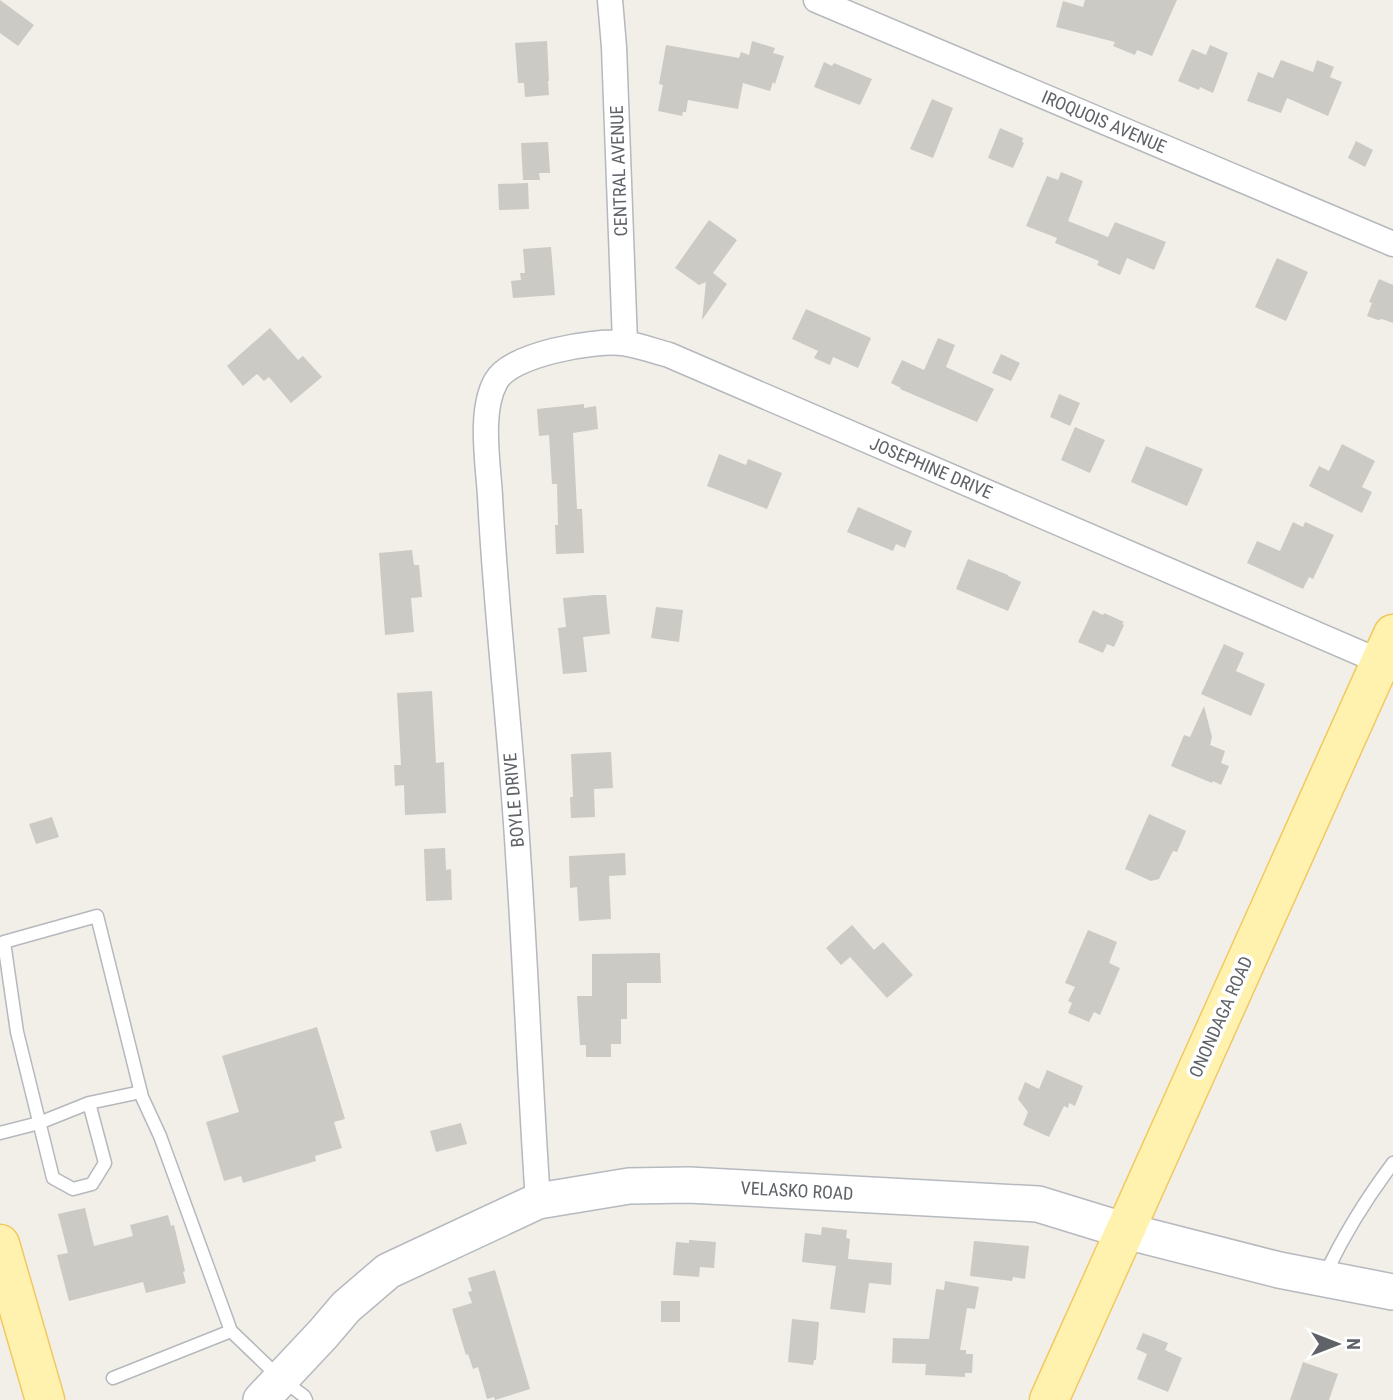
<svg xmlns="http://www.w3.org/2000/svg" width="1393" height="1400" font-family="'Roboto Condensed',sans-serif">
  <rect width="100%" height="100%" fill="#f1efe8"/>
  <path fill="#cccac5" d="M0,0L34,25L18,46L0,33Z
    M1085,0H1177L1152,56L1137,50L1135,55L1113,46L1115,42L1056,27L1063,1L1083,7Z
    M547,41L549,81H548L549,95L525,97L524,83H518L515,43Z
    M752,41L775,48L773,53L784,56L775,84L773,82L770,91L743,83L738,109L688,100L686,112H683L682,116L658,111L663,85L659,84L666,45L739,58L741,52L749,55Z
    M1210,45L1228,53L1213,93L1200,87L1199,90L1178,81L1192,49L1206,55Z
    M1281,60L1313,72L1317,60L1334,67L1330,77L1342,82L1328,116L1287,98L1281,113L1247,101L1258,72L1273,78Z
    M824,62L832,66L834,63L872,79L860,105L814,87Z
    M932,99L953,108L933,158L910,149Z
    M1000,128L1023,138L1022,142L1024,143L1013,168L988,158Z
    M1356,141L1373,150L1365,167L1348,158Z
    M548,142L550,173H539L540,180H523L521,143Z
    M1061,172L1083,181L1068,221L1108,237L1115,222L1166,242L1154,270L1127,258L1120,275L1097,265L1099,261L1055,243L1057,238L1026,226L1047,176L1058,180Z
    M528,183L529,209L499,210L498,184Z
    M709,220L737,240L713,273L727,284L702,320L706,282L699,285L675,268Z
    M551,247L555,295L513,298L511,281L521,280L520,273H525L523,249Z
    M1277,258L1308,272L1286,321L1255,307Z
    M1379,279L1393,285V323L1382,319L1378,320L1367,316L1372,303L1369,302Z
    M806,309L871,338L858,368L833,357L830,365L814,358L818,351L792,339Z
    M270,328L298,360L303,356L322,377L291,403L269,377L264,381L257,374L243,386L227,366Z
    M938,338L955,345L946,367L994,389L977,422L900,389L901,388L891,383L902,360L924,370Z
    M1001,354L1020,363L1011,381L992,373Z
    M1059,394L1080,403L1070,426L1050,417Z
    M584,404V408L596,406L598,429L573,433L577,509H582L584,553L556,554L555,525H558L557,484H552L549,435L539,436L537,409Z
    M1075,427L1105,440L1090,473L1061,460Z
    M1342,444L1375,461L1362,487L1372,492L1362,513L1309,486L1319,466L1329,471Z
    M1146,446L1203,469L1187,506L1131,482Z
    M719,454L746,465L748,459L782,473L767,509L707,486Z
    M858,507L912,531L905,548L896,544L893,551L847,532Z
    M1293,522L1303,527L1305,522L1334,535L1313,579L1309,577L1303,589L1247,563L1257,541L1280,551Z
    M412,550L414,565H419L422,597L411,598L414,632L385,635L379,553Z
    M968,559L1008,575V576L1021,582L1008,611L956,589Z
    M595,595H606L610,634L583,637L587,672L563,674L558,628L566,627L563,598Z
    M656,607L683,610L679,642L651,638Z
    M1093,610L1103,615L1104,613L1124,622L1122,624L1124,625L1114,647L1107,644L1103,653L1078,642Z
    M1224,644L1244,653L1236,671L1265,684L1251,716L1201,694Z
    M432,691L436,763L444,762L446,813L405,815L404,785L395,786L394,765H401L397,693Z
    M1204,706L1212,737L1210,745L1225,751L1221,763L1229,766L1221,785L1213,781L1212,783L1171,766L1184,735L1190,737Z
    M611,752L613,788L594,789L595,817L571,818L570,797H573L571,754Z
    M1149,814L1186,831L1177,852L1173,851L1159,879L1151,881L1125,869Z
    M52,817L59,837L36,844L29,824Z
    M445,848L446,870L451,869L452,900L426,901L424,849Z
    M625,853L626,875L609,876L611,919L579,921L577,887L570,888L569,856Z
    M852,925L874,950L883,942L913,975L887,998L850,957L841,965L826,948Z
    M1088,930L1117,942L1109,963L1120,968L1100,1015L1094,1012L1089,1022L1068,1013L1072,1003L1068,1001L1075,987L1065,983Z
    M660,953L661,983H627V1019H621V1044H611V1057H586V1045H580L577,996H592V954Z
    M317,1027L345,1119L334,1122L342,1148L315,1156L316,1161L243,1183L241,1176L224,1181L206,1122L239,1112L222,1056Z
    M1047,1070L1083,1086L1075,1106L1069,1103L1068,1108L1064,1106L1049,1137L1023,1125L1028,1112L1018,1099L1025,1082L1039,1089Z
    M461,1123L467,1144L436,1152L430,1131Z
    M85,1208L94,1246L133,1236L130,1225L168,1215L171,1226L174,1225L185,1271L183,1272L186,1283L146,1293L143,1282L69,1301L57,1255L68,1253L58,1214Z
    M822,1227L847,1230L846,1238L850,1239L848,1259L892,1263L891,1285L869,1283L865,1313L830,1309L836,1266L802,1262L805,1233L821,1235Z
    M689,1240L716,1242L714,1268L700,1267L699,1277L673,1275L676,1242L689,1243Z
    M974,1241L1029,1246L1025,1279L1013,1277L1012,1281L970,1276Z
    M495,1270L530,1389L495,1400L494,1397L487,1399L478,1367L473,1369L468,1354L466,1355L452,1309L472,1303L468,1292L472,1291L468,1278Z
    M945,1281L979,1287L975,1309L967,1308L960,1350H966V1354H973L972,1373H965V1377L925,1375L926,1364L892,1363L893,1338L929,1339L936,1289L944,1290Z
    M661,1301H680V1322H661Z
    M792,1319L819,1322L816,1360H814L813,1365L788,1362Z
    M1143,1333L1168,1343L1165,1350L1182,1358L1168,1392L1137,1379L1147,1354L1136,1349Z
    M1303,1362L1338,1374L1329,1400H1290Z"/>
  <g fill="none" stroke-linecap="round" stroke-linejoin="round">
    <defs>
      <path id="lane" d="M89,1103L105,1163L92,1184L73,1189L53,1178L17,1032L4,942L97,916L142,1097L160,1136L231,1331L281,1379L304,1396L306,1400
        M0,1133L39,1123L89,1103L141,1092
        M1325,1275C1344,1234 1366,1199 1393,1163
        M113,1378L231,1331"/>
      <path id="street" d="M610,0L614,47L625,343
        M816,0L1393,244
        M538,1201C530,1086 526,970 518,854C511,734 496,615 490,496C488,462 479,411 496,381C511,354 593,340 623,343C638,345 654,351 669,355L1381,662"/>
      <path id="secondary" d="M261,1400L323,1334L346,1307L388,1271L538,1201L629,1186L689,1185L1038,1204L1126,1231L1279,1270L1393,1292"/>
      <path id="primary" d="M0,1244L45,1400
        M1049,1400L1393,634"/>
    </defs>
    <use href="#lane" stroke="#b5b8bc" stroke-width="15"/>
    <use href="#street" stroke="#b5b8bc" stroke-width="27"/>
    <use href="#secondary" stroke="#b6babf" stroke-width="38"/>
    <use href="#primary" stroke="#f2c960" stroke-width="41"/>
    <use href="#lane" stroke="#fff" stroke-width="12"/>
    <use href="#street" stroke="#fff" stroke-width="24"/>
    <use href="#secondary" stroke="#fff" stroke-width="35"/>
    <use href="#primary" stroke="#fff2af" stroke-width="38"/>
  </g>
  <g text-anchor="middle" stroke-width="7" stroke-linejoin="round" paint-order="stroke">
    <g font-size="18" fill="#5f6368" stroke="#fff">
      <text transform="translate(1104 122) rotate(23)" y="6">IROQUOIS AVENUE</text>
      <text transform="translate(619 171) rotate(-92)" y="6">CENTRAL AVENUE</text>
      <text transform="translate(931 468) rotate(23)" y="6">JOSEPHINE DRIVE</text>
      <text transform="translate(514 800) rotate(-95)" y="6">BOYLE DRIVE</text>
      <text transform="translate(1221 1017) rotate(-66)" y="6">ONONDAGA ROAD</text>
      <text transform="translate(797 1191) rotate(3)" y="6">VELASKO ROAD</text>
    </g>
  </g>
  <g transform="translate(1337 1344) rotate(90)" stroke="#ffffff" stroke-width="5" paint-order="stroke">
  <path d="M0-5L12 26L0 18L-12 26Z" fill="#5f6368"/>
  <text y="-10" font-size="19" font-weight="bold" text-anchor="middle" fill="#5f6368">N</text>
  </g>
</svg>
